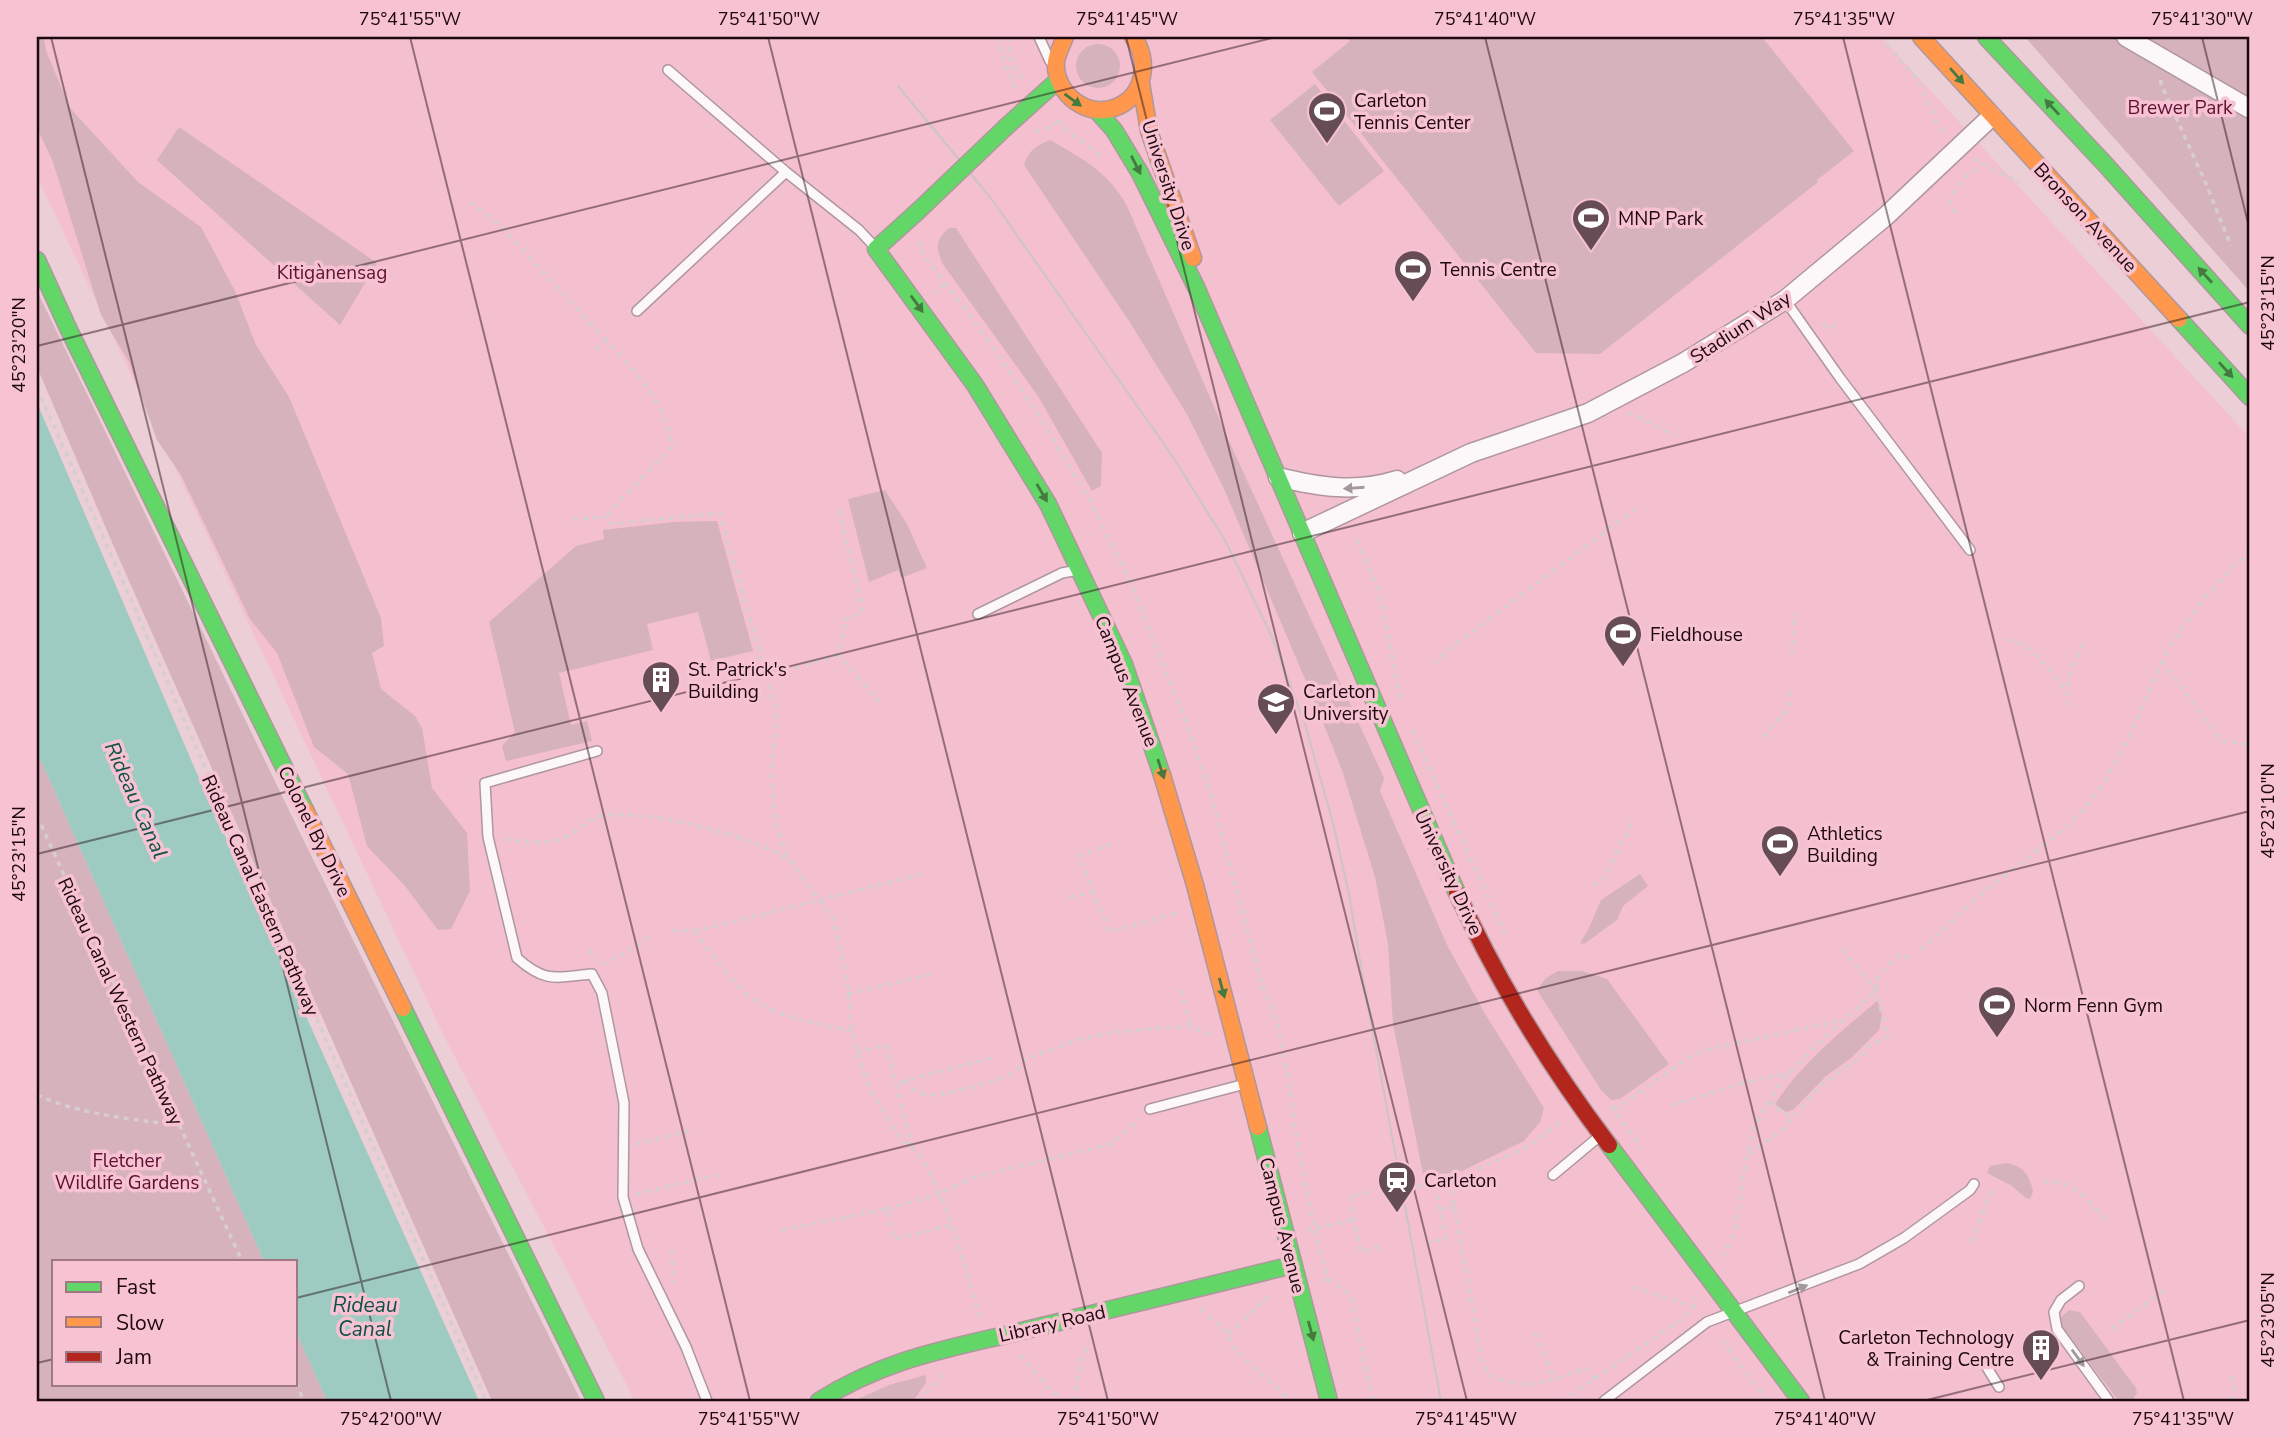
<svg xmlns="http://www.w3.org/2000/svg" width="2287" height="1438" font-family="'Nunito Sans',sans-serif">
  <rect width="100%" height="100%" fill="#ebced6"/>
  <path fill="#f4bfcf" d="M37,37H1881L2250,438V1401H633L629,1389L443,1034L37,176Z"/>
  <path fill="#d6b2bc" d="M37,37H44L46,51L70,108L138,182L201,227L235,291L256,345L289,397L381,618L384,646L372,653L381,689L415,716L422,728L432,788L467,833L470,891L451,929L438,930L405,886L367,846L348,774L314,747L277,653L250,619L181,475L157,440L129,362L101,315L53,162L37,128Z
    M1347,37H1762L1854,151L1817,180L1818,182L1600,354L1536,353L1312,72L1350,41Z
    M2025,37H2250V292Z
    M1076 66a22 22 0 1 1 44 0a22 22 0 1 1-44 0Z
    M1315,84L1384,171L1339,206L1270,120Z
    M179,127L377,263L340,325L157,160Z
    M1050,140C1081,158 1109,172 1127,206L1228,439L1384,778L1380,791L1448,947L1487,1017L1544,1108L1540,1122L1524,1141L1462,1171L1424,1179L1393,1024L1388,944L1375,877L1343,773L1316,705L1225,491L1188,416L1129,321L1024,165C1029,150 1036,146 1050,140Z
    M949,228H956L1102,453L1101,486L1092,491L1038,396L942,263C936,247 935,240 949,228Z
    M37,291L305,843L581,1401H492L114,547L37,367Z
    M885,490L907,524L927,568L901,578L898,570L869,582L848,499Z
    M717,521L753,651L711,661L698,612L647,624L653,650L559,673L571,725L587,721L592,741L506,761L502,746L515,732L489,622L576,546L604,539L603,530L674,522Z
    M37,752L264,1261H54V1384H296V1332L327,1401H37Z
    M1640,874L1648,886L1623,906L1617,920L1584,944L1580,943L1588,930L1601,900Z
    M1558,971H1582L1607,979L1669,1064L1620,1099L1611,1100L1601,1090L1537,990L1546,978Z
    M1876,1002H1878L1882,1015L1879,1030L1851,1058L1826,1076L1793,1110L1786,1112L1775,1104C1800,1065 1840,1032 1876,1002Z
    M2007,1163C2024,1166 2030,1176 2033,1192L2030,1199L2026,1198L2012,1186L1987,1173L1990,1166Z
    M2069,1310L2080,1312L2136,1388L2137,1393L2132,1401L2118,1400L2062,1327L2061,1317Z
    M926,1375V1383L913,1401H854L889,1385Z"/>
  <path fill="#9dcbc2" d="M37,403L195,769L479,1401H327L296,1332V1261H264L37,752Z"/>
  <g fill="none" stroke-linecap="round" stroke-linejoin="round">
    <defs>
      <path id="lane" d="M1039,37L1050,61
        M668,70L786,172L859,230L875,247
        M1785,300L1840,378L1970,550
        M637,311L786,172
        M978,614L1062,573L1078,570
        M597,751L485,783L488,837L517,958C546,984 557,977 592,974L602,993L624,1103L623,1197L638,1249L686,1347L707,1401
        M1150,1109L1245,1084
        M1553,1175L1601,1135
        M2079,1286L2061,1300L2054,1312L2057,1329L2109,1401
        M1983,1361L1999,1387
        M1604,1401L1707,1322L1859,1264L1904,1238L1970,1190L1974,1184"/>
      <path id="street" d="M2126,37L2250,109
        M1278,477C1319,487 1356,493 1397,480
        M1302,533L1471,453L1588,413L1683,363L1785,300L1815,275L1886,216L1992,116"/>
      <path id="fast" d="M1986,37L2104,163L2250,326
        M1097,111L1114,130L1140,173L1196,287L1457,893
        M1007,126L1057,81
        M917,212L876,249L975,385L1048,504L1124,664L1162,775
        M37,260L68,328L305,810
        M2179,319L2250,397
        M403,1008L596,1401
        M1258,1127L1329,1401
        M1609,1145L1801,1401
        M819,1401C890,1356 955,1348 1034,1328C1121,1307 1207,1286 1293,1265"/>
      <path id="slow" d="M1065,37C1062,45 1057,54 1056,62C1054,94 1089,121 1119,106C1145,94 1150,59 1133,37
        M1921,37L2179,319
        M1141,83L1149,131L1193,258
        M1162,775L1195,885L1258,1127
        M305,810L403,1008"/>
      <path id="jam" d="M1457,893C1498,982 1550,1067 1609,1145"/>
    </defs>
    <use href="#lane" stroke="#af979e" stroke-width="12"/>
    <use href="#street" stroke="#af979e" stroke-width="21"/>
    <use href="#fast" stroke="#af979e" stroke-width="19"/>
    <use href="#slow" stroke="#af979e" stroke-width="19"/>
    <use href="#jam" stroke="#af979e" stroke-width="19"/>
    <path stroke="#d7cdd0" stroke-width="3.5" stroke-dasharray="5 5" stroke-linecap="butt" d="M996,37L1015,88
      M1010,37C1005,51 1016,71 1025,83
      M1880,37L1918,80L1937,123L1947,135
      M2161,80V84L2207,186L2231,246
      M1058,120L1070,133L1103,157
      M1035,132L1048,128L1059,121
      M1973,159L2019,182
      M470,202L499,224L607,341
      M1955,213L1950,202C1957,187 1962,175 1978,170
      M921,241L919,249L970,315L1037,412L1093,506L1132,586L1186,722L1212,797L1262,986C1285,1030 1288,1083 1296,1132C1304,1181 1314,1230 1328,1279L1319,1281
      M933,293L946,283
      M1823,324L1828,329L1836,325
      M596,350L607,341C636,373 666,402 672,447L610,511L608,517
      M37,388L486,1401
      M1628,413C1644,417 1658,429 1675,435
      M839,510L863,613L844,620L845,629L838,655L882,705
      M573,519L608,517L612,524L720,513L776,710L772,766L774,819L789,860L833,918L847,981L852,1031L860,1063L870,1089L901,1140L912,1147L927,1167L942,1198L957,1239L980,1317
      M1357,540L1378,590L1387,627L1400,700
      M2008,640C2034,643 2052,675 2067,693
      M1792,655L1795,612
      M2162,661L2222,741L2247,744L2250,747
      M1434,664L1448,650L1635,509
      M766,676L838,655
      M2070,706C2063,684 2074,659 2086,640
      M1412,730L1506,936
      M1764,737L1771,727L1789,709V689
      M37,816L242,1261
      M505,839C522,841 547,845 564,838C575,834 584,822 595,818C633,804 754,836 787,859
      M1111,844L1079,856L1109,932L1180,912
      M1593,885L1604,879L1621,842L1628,834L1630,824L1628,818
      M1070,897L1093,892
      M673,931L700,930L923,874
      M694,931C713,955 734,988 761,1004C788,1020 821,1024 851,1031
      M590,949L593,961
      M1921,950C1944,929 1967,906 1992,886C2027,857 2067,832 2095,795C2125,755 2140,707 2162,662C2183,619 2217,584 2250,550
      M602,965L640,944L648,937
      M1181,990L1190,1026
      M848,994L932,974
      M857,1052L887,1045L896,1083
      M905,1081C909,1087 919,1094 928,1095C943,1096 995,1082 1009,1075C1016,1071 1020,1067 1024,1060L1077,1040L1113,1032L1190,1026L1210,1035
      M37,1095C80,1114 123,1118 169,1124L176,1119
      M1769,1102L1792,1118
      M1672,1105L1747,1082L1790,1073
      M1611,1106L1642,1148
      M1614,1110L1691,1056L1709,1049L1843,1020
      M1560,1123L1529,1146L1462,1176L1451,1189L1483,1365C1488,1375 1496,1378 1505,1381C1536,1389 1557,1378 1587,1368L1595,1378
      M636,1144L689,1131
      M912,1147L896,1083L995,1057
      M1749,1154L1783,1129L1821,1085L1856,1061L1871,1044L1888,1037L1876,991L1842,949
      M2044,1182C2077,1181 2084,1197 2105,1219
      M1417,1187L1434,1183L1446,1239L1428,1242
      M1368,1192L1349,1197L1361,1252L1379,1247
      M636,1194L717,1175
      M887,1209L940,1194L971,1178L1111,1144L1139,1119
      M1440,1210L1455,1207
      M782,1230L887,1209L894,1239L952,1225
      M1307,1230L1353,1220
      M1972,1242L1993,1186
      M672,1250L673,1283
      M1723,1257C1726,1249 1732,1241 1734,1233C1743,1195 1742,1153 1760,1117C1783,1069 1837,1027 1876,991L1875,980L1898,955L1911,958
      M1328,1279L1350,1295L1373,1401
      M1634,1287L1694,1307
      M1201,1309L1229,1334L1231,1346L1291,1401
      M2111,1329L2166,1289
      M1535,1333L1554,1378
      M1229,1334L1271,1294
      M1722,1341L1768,1401
      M1021,1355L1045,1385L1065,1401
      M2231,1376L2235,1390L2232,1401
      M296,1383L304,1401
      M919,1401L945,1372
      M1075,1401L1079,1365L1090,1343
      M1562,1401L1681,1320L1694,1307L1695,1297"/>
    <use href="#lane" stroke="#fcf8f9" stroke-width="9"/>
    <use href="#street" stroke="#fcf8f9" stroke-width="18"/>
    <use href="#fast" stroke="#63d668" stroke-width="16"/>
    <use href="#slow" stroke="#ff974d" stroke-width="16"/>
    <use href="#jam" stroke="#b3261e" stroke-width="16"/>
    <path stroke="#ccc4c7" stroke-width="2" d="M898,86L990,197L1173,457L1226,542L1272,637L1305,724L1333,823L1349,894L1363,979L1441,1401"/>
    <defs>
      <path id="fast-bridge" d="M917,212L1007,126"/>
    </defs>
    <use href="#fast-bridge" stroke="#af979e" stroke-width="19" stroke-linecap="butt"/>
    <use href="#fast-bridge" stroke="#63d668" stroke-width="16"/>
  </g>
  <defs><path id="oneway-solid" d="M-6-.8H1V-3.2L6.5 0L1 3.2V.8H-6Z" transform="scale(1.75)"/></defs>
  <g fill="#447940">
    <use href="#oneway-solid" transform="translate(1957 76) rotate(49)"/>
    <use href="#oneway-solid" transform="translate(1073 100) rotate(36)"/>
    <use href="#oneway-solid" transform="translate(2052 107) rotate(-133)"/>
    <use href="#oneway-solid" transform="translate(1136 165) rotate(63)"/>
    <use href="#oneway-solid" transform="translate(2205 275) rotate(-132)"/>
    <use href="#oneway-solid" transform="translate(917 304) rotate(54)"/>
    <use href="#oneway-solid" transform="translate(2226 370) rotate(48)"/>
    <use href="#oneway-solid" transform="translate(1042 493) rotate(60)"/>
    <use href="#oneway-solid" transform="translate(1161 769) rotate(72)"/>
    <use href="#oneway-solid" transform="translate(1222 988) rotate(75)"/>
    <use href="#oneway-solid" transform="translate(1311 1331) rotate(75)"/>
  </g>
  <g fill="#a3989c">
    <use href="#oneway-solid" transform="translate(1354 488) rotate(176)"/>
    <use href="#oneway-solid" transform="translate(1798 1289) rotate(-22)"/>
    <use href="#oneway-solid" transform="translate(2078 1358) rotate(54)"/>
  </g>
  <path fill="none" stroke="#1e0810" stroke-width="2" stroke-opacity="0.45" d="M51,37L391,1401M410,37L750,1401M768,37L1108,1401M1126,37L1467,1401M1485,37L1825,1401M1843,37L2184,1401M2202,37L2250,231M37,346L1276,37M37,854L2250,302M296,1298L2250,811M37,1363L54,1359M1923,1401L2250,1320"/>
  <defs>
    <symbol id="stadium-pin" viewBox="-11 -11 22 30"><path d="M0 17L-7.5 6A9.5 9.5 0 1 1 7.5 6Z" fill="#664d55" stroke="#f7c2d1"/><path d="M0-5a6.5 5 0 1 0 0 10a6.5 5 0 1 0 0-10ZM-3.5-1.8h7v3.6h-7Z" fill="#fff"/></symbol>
    <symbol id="building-pin" viewBox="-11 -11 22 30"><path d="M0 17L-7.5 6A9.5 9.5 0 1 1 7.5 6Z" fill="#664d55" stroke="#f7c2d1"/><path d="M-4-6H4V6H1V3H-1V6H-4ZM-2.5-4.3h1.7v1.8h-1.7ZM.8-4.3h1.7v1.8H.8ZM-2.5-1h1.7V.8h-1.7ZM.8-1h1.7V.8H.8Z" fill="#fff"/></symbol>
    <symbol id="university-pin" viewBox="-11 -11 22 30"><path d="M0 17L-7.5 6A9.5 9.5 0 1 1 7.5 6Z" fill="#664d55" stroke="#f7c2d1"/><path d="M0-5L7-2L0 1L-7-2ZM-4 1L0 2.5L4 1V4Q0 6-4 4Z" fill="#fff"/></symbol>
    <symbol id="station-pin" viewBox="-11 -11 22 30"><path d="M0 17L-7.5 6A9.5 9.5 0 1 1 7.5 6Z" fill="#664d55" stroke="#f7c2d1"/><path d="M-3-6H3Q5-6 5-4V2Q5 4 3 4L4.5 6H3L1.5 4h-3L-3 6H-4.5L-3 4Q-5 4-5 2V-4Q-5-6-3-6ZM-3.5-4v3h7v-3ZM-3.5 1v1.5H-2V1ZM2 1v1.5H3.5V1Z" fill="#fff"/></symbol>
  </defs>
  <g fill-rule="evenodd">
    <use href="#stadium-pin" x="1305" y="89" width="44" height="60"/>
    <use href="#stadium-pin" x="1569" y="196" width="44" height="60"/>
    <use href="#stadium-pin" x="1391" y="247" width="44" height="60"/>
    <use href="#stadium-pin" x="1601" y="612" width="44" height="60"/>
    <use href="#building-pin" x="639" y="658" width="44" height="60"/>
    <use href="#university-pin" x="1254" y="680" width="44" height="60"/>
    <use href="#stadium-pin" x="1758" y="822" width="44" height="60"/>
    <use href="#stadium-pin" x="1975" y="983" width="44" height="60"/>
    <use href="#station-pin" x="1375" y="1158" width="44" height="60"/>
    <use href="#building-pin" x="2019" y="1326" width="44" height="60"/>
  </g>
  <g text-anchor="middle" stroke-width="7" stroke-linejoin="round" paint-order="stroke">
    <g font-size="19" fill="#1e0810" stroke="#f7c2d1" text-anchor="start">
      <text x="1354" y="107">Carleton<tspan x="1354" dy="22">Tennis Center</tspan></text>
      <text x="1618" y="225">MNP Park</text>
      <text x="1440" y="276">Tennis Centre</text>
      <text x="1650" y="641">Fieldhouse</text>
      <text x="688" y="676">St. Patrick's<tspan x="688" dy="22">Building</tspan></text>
      <text x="1303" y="698">Carleton<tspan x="1303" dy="22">University</tspan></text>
      <text x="1807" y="840">Athletics<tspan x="1807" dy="22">Building</tspan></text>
      <text x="2024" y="1012">Norm Fenn Gym</text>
      <text x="1424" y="1187">Carleton</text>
      <text x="2014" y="1344" text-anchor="end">Carleton Technology<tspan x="2014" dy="22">&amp; Training Centre</tspan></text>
    </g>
    <g font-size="19" fill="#5c1032" stroke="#f7c2d1">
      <text x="2180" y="114">Brewer Park</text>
      <text x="332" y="279">Kitigànensag</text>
      <text x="127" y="1167">Fletcher<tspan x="127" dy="22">Wildlife Gardens</tspan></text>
    </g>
    <g font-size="19" fill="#1e0810" stroke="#f7c2d1">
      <text transform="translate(1169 185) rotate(72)" y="7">University Drive</text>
      <text transform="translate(2086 217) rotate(47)" y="7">Bronson Avenue</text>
      <text transform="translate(1740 327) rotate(-33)" y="7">Stadium Way</text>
      <text transform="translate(1127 681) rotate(68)" y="7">Campus Avenue</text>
      <text transform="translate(315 831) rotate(64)" y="7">Colonel By Drive</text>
      <text transform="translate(1449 872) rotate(65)" y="7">University Drive</text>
      <text transform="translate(261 895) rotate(66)" y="7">Rideau Canal Eastern Pathway</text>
      <text transform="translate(121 1001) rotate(65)" y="7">Rideau Canal Western Pathway</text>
      <text transform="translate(1283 1225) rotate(76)" y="7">Campus Avenue</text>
      <text transform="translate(1052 1323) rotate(-13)" y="7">Library Road</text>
    </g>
    <g font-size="21" font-style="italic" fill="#0e5146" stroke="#f7c2d1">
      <text transform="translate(136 800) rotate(66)" y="7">Rideau Canal</text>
      <text x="365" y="1312">Rideau<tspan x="365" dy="24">Canal</tspan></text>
    </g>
  </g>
  <rect width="2287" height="1438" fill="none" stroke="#f7c2d1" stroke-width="77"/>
  <rect x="52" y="1260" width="245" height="126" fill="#f7c2d1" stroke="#a07884" stroke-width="2"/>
  <rect x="66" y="1282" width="35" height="10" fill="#63d668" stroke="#a07884" stroke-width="2"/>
  <text x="116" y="1294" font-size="21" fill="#1e0810">Fast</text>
  <rect x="66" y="1317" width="35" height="10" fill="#ff974d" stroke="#a07884" stroke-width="2"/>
  <text x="116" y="1330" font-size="21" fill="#1e0810">Slow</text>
  <rect x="66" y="1352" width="35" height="10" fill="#b3261e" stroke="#a07884" stroke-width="2"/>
  <text x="116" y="1364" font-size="21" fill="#1e0810">Jam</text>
  <rect x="38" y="38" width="2210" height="1362" fill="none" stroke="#1e0810" stroke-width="2.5"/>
  <g font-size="18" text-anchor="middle" fill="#1e0810">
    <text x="410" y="25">75°41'55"W</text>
    <text x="769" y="25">75°41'50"W</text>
    <text x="1127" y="25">75°41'45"W</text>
    <text x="1485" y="25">75°41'40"W</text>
    <text x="1844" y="25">75°41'35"W</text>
    <text x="2202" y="25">75°41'30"W</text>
    <text transform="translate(2268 303) rotate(-90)" y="6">45°23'15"N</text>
    <text transform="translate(19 345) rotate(-90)" y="6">45°23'20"N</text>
    <text transform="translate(2268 811) rotate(-90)" y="6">45°23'10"N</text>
    <text transform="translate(19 854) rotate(-90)" y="6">45°23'15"N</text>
    <text transform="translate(2268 1320) rotate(-90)" y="6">45°23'05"N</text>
    <text x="391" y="1425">75°42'00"W</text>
    <text x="749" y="1425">75°41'55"W</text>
    <text x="1108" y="1425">75°41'50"W</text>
    <text x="1466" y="1425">75°41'45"W</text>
    <text x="1825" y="1425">75°41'40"W</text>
    <text x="2183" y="1425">75°41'35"W</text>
  </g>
</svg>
